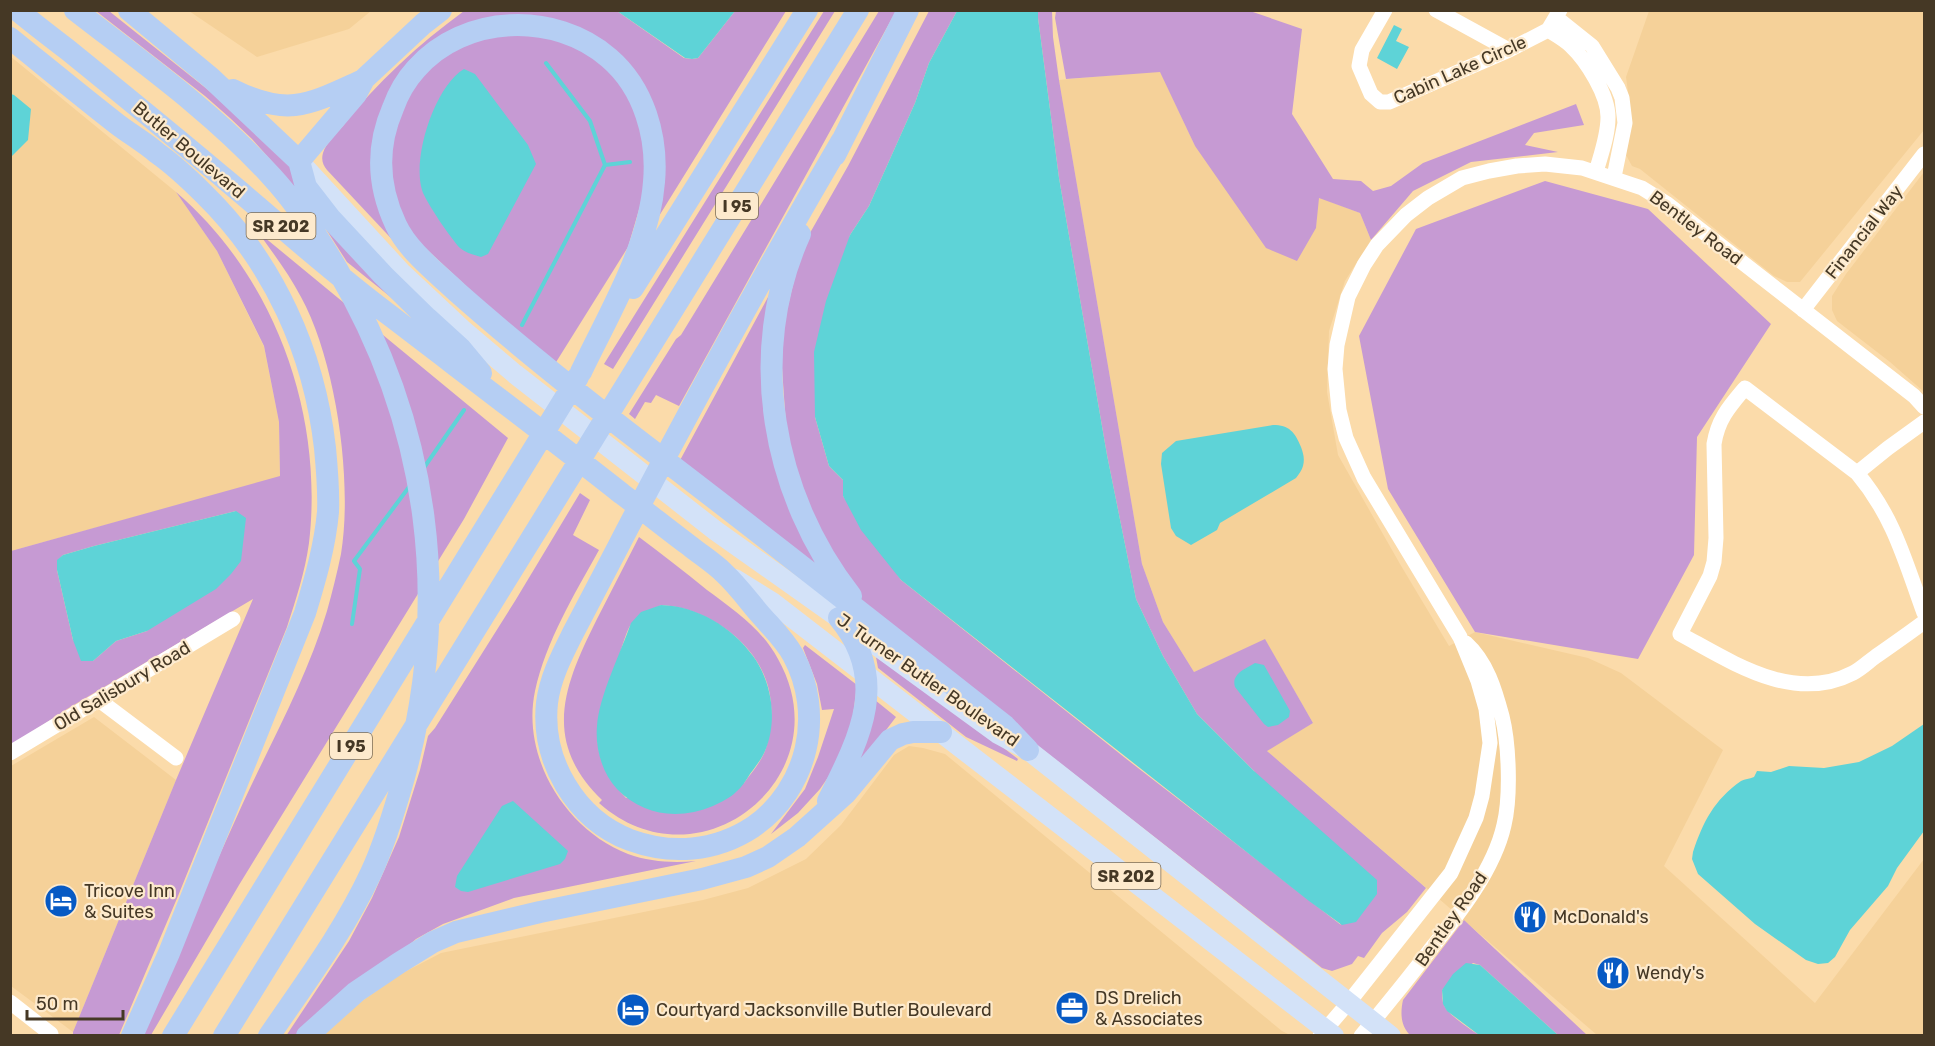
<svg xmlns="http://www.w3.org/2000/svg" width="1935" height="1046" font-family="Rubik,sans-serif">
  <rect width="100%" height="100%" fill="#fbdbaa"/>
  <path fill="#f5d199" d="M189,11H371L349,29L257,57Z
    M1649,11H1924V130L1800,282H1787L1774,276L1640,169L1632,166L1626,155V146L1631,114L1626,77Z
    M10,56L176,192L217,251L264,347L279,422L280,477L11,551Z
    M1160,71L1195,146L1316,228L1318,197L1360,213L1371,240L1345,281L1329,331L1327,392L1338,455L1400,564L1449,646L1475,632L1588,658L1621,673L1723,750L1664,866L1815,1003L1924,859V1035H1597L1266,750L1313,723L1265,640L1194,672L1163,622L1142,564L1059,80Z
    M1924,172V392L1890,362L1837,321L1832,310V296L1846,274Z
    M94,717L176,780L73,1032L11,986V766Z
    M909,746L923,748L945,754L1282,1031L1290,1035L322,1036L341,1016L399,975L441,953L703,900L748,888L806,859L841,825L894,755Z"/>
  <path fill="#c69ad3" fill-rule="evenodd" d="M96,11H109L227,105L293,168L398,303L347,262L324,226L292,184L252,139L230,118L205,96Z
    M464,11H617L684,58L692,59L698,58L735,11H786L651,229L657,130L588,37L447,35L375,142L417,266L327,170C323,165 321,160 323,153C326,143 336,134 342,127C376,83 419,44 464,11Z
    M824,11H835L613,369L604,364Z
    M879,11H896L679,406L656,395L651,403L645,402L635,419L629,414L676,339L681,335Z
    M929,11H957L929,63L915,103L869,206L850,235L815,417L829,466L843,480V496L901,580L1129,761L1341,925L1254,771L1197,714L1163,656L1136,599L1107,455L1059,178L1038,18V11H1052L1053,37L1059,80L1142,564L1163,622L1194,672L1265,639L1313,723L1267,751L1426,888L1407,912L1382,933L1364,958L1358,956L1352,964L1332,971L1322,968L900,638L863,602L832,560L788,454L780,339L802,247L848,166Z
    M1056,11H1250L1302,29L1292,114L1333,179L1361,181L1373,191L1391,186L1423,163L1576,104L1584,125L1534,133L1525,145L1558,152L1471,162L1413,191L1371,240L1360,213L1319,198L1316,228L1297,261L1266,248L1195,146L1160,72L1066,79L1055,18Z
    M491,33L563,38L614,71L640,115L648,179L628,247L553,367L406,230L387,174L398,106L438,57Z
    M1545,181L1648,209L1771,324L1697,437L1694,555L1638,659L1475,632L1388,489L1359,336L1416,229Z
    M176,192C275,277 324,414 309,543C305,572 296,599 287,627L178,896L119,1035H73V1032L176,780L253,599L67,709L11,746V551L280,476L279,422L264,346L217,251ZM236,511L147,631L116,641L93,661L73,640L57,570V561L63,555L94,546Z
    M258,232L508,438L464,519L239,885L151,1035L141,1036C174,958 208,880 243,803C272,740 307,678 327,611C332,593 337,573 341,554C353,481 336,361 301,297C289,274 273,253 258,232Z
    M781,273L767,396L844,594L678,464Z
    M580,493L590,500L573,535L599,550C574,595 546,641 535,691C521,758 566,830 628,854C650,862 673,863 696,861L514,898L443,924L416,939L401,952L316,1016L296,1035L286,1036L349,941L372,898L399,837L420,770L428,736L435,728L515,601Z
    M639,537C662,554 685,572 707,590C734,610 762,629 778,659C844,776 699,892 599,803L602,800C541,741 564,685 597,619C611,592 625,564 639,537ZM661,605C702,607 748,636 764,675C774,698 773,724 766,748C762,761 752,772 744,783L626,798C581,751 598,714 618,660C621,651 627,627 633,622C640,615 652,610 661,605Z
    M805,645L857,685L852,724L831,773L820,789L798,813L771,834L805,789L818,757L834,709L822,710L817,684L803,648Z
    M876,657L958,713L1018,759L1017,761L966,737L878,668Z
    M875,700L896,717L860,764L857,758Z
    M1464,920L1587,1035H1558L1480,965L1473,963L1442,990C1442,995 1442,1001 1444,1005C1448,1015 1470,1029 1479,1035H1410C1401,1026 1400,1014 1403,1000Z"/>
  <path fill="#5ed3d7" d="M617,11H735L698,58L692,59L685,58Z
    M957,11H1038V18L1059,178L1107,455L1136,599L1163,656L1197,714L1254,771L1377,880V894L1356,922L1342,925L1309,901L901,580L861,530L843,496V480L829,466L815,417L814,352L826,301L850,235L869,206L915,103L929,63Z
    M1394,25L1402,29L1396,41L1409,47L1397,69L1377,58Z
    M464,69L475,74L528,145L536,164L488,254L481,257C474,255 466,253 460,248C452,240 425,201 422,190C412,157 435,86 464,69Z
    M11,94L14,95L31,109L28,140L11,157Z
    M1273,425C1289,425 1295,432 1301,447C1303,453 1305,458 1303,466C1302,470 1299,474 1296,478L1220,523L1217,530L1191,545L1176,536L1171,528L1161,464L1162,453L1176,441Z
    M236,511L246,518L241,561L231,574L216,589L147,631L116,641L93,661H81L73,640L57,570V560L63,555L94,546Z
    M661,605C697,606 732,627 753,656C772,682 778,721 765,751C761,760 755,767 750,774C746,780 742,787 736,792C730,798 721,802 713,806C679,820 643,816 617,789C602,773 595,748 597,726C599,696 621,652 631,623L641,612Z
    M1255,663L1264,665L1290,711L1289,717L1278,725L1268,727L1264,724L1235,687C1231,674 1245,669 1255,663Z
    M1924,724V831L1897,868L1888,886L1850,930L1835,957L1828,963L1818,964L1806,960L1755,924L1698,874L1692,859L1693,852C1703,822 1714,800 1741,781C1745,779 1749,779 1754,777L1757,771L1771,772L1789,766L1824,768L1859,762L1892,746Z
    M513,801L567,850L568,851L565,859L560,864L468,892L461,891L455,887L457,876L502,806Z
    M1466,963L1480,965L1558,1035H1479L1447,1011L1443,1004L1442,990L1453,974Z"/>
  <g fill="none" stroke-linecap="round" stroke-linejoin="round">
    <path stroke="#5ed3d7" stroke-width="4" d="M605,165L630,162
      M522,325L605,165L590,121L546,63
      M423,469L464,410
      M352,624L360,569L354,561L409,487"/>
    <path stroke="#fff" stroke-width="15" d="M1385,10L1362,50L1359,66L1371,94L1380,102H1389L1509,50L1548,30L1560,10
      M1436,10L1509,50
      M1557,18L1592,46L1618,88L1622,98L1625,123L1614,177
      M1548,30C1556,35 1565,40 1571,46C1587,61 1608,95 1608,117C1608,136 1601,154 1596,172
      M1803,310L1924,154
      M1857,473L1888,448L1924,422
      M1924,613C1905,561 1894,517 1857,473L1745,388C1729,407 1718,419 1714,444L1716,538L1714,562L1710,576L1680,634C1732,662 1793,704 1853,673C1861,669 1868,662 1875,657C1892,645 1908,634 1924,622
      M99,700L176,758
      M10,753L233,619
      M10,1002L51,1034
      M1320,1036L1349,1002L1451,873L1476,818L1482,796L1490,743L1486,709L1478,681L1460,637L1364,478L1346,438L1339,410L1335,369L1337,345L1348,297L1364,265L1377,245L1406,215L1428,198L1462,178L1489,171L1517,166L1545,164L1582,168L1642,188L1666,203L1914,396L1924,407
      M1361,1036C1385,1007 1408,979 1430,950C1458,915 1494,870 1504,825C1511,796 1509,744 1502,716C1495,690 1487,662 1466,643"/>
    <path stroke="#d3e2f8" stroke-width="20" d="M299,161L401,272L462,329L515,374L716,531L839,618L998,734L1028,750L1391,1036
      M735,579L772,602L1334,1036"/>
    <path stroke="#b5cef3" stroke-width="22" d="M17,10C34,24 51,37 68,50C121,93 174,136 226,180C281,226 334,274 392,317C469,376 546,434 622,494C645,511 667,529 690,546C701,555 714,563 724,573C737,585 748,600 759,613C771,627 784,639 793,655C825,714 808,789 753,827C715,852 671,855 630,840C575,819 541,760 547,703C550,678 562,655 573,633C588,604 603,576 618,547C689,410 763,275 841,142
      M75,10C142,62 214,113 272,177C297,204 318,237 337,269C430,426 452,602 404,777C395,809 385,843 371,873C344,931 305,983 269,1036
      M129,10L211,78L299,161
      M10,38C46,67 81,96 117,124C130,134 144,142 157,153C174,165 190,180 205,195C274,263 314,352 325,448C327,469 329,491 328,512C325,546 315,580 305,613L169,953L132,1036
      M233,90C289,118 310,104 363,80
      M835,155L908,10
      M299,161L306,187L330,218L383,275L427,318L461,349L481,373
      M299,161L356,94L364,79L423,24L441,10
      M800,234C746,353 772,495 851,596
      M633,288L807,10
      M581,372C609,313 649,248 654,182C658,137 644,88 609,58C555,11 464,14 416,69C406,80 398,94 393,108C376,147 378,187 396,225C408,251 436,272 457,292C518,346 581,396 646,446C767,538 886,632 1005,726L1028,750
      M828,801C859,739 891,680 839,618
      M173,1036L578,377
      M224,1036L858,10
      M307,1036L356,992L399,963L433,942L456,932L540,912L702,879L746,867L768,857L797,837L846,793L890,740L903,734L913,732H941"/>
  </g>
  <defs>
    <symbol id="hotel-disc" viewBox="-11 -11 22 22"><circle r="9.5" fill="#075ac4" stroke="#fdeacd"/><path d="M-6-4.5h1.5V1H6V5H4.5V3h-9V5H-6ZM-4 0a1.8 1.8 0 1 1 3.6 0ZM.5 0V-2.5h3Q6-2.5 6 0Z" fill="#fff"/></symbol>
    <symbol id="restaurant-disc" viewBox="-11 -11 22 22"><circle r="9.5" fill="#075ac4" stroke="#fdeacd"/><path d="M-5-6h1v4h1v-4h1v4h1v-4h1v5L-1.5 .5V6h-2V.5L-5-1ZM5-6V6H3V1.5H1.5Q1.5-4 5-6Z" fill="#fff"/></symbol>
    <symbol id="office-disc" viewBox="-11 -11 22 22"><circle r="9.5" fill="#075ac4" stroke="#fdeacd"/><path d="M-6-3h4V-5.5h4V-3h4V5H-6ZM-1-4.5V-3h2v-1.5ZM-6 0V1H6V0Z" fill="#fff"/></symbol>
  </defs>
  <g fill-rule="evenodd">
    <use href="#hotel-disc" x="42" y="882" width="38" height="38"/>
    <use href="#restaurant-disc" x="1511" y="898" width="38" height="38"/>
    <use href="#restaurant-disc" x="1594" y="954" width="38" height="38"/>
    <use href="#office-disc" x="1053" y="989" width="38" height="38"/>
    <use href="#hotel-disc" x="614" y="991" width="38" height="38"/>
  </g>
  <g text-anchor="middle" stroke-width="4.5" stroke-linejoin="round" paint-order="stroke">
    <g fill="#fdeacd" stroke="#7c6d57" stroke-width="1.5">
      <rect x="716" y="193" width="42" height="26" rx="4.5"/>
      <rect x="246.5" y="213" width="69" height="26" rx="4.5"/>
      <rect x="330" y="733" width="42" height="26" rx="4.5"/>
      <rect x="1091.5" y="863" width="69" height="26" rx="4.5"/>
    </g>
    <g font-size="16" font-weight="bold" fill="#453825">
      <text x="737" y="212">I 95</text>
      <text x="281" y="232">SR 202</text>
      <text x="351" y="752">I 95</text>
      <text x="1126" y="882">SR 202</text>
    </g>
    <g font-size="18" fill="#453825" stroke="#fdeacd">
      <text transform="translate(1460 70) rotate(-24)" y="6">Cabin Lake Circle</text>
      <text transform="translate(189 150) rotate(40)" y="6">Butler Boulevard</text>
      <text transform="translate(1696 228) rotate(37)" y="6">Bentley Road</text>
      <text transform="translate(1864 232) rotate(-52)" y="6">Financial Way</text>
      <text transform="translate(928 680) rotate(35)" y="6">J. Turner Butler Boulevard</text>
      <text transform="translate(122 686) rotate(-31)" y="6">Old Salisbury Road</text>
      <text transform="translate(1451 919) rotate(-55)" y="6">Bentley Road</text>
    </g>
    <g font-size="18" fill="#453825" stroke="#fdeacd" text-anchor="start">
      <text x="84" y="897">Tricove Inn<tspan x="84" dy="21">&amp; Suites</tspan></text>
      <text x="1553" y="923">McDonald's</text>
      <text x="1636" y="979">Wendy's</text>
      <text x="1095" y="1004">DS Drelich<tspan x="1095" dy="21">&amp; Associates</tspan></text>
      <text x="656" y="1016">Courtyard Jacksonville Butler Boulevard</text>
    </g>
  </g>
  <rect width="1935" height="1046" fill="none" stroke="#453825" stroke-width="24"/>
  <path d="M27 1010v9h96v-9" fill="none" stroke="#453825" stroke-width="3"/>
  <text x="36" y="1010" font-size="18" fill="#453825" stroke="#fdeacd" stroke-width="4.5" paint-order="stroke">50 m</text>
</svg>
